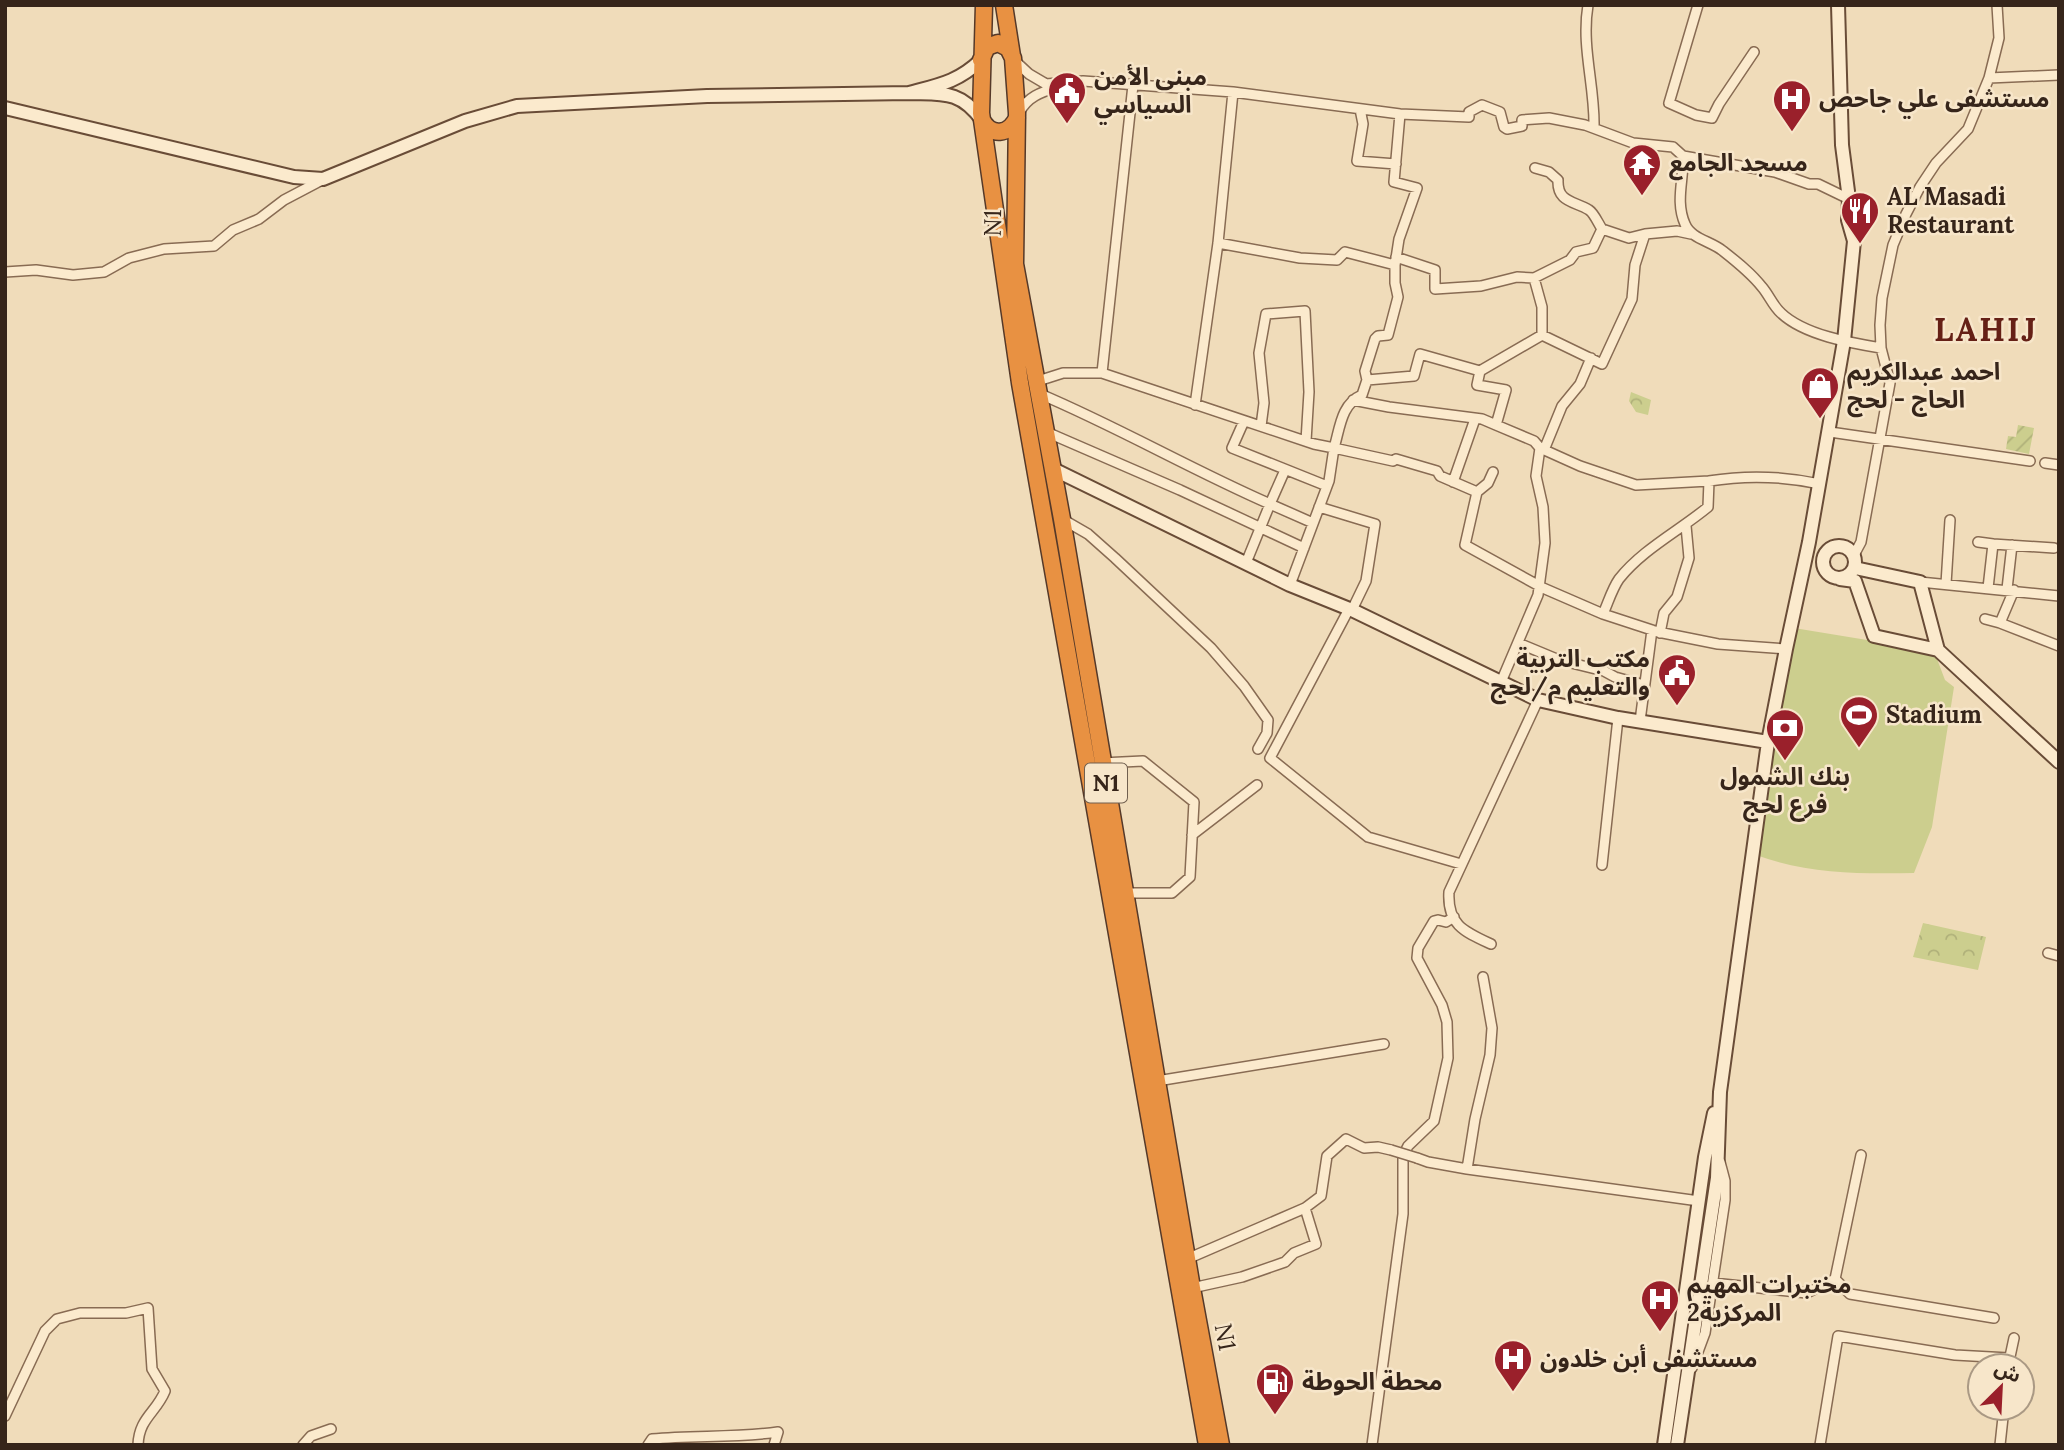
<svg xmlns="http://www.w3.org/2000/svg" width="2064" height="1450" font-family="Lora,'Noto Sans Arabic',serif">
  <defs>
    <pattern id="forest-crowns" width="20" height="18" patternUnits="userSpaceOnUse" patternTransform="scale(1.75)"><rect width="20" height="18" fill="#ccce8e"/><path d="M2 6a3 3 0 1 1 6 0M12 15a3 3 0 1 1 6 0" fill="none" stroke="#b0b17a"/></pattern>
    <pattern id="garden-furrows" width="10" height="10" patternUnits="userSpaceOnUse" patternTransform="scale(1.75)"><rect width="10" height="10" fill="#ccce8e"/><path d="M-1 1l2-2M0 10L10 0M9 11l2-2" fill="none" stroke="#b0b17a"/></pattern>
  </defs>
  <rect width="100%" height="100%" fill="#f0dcba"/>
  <path fill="#ccce8e" d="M1794,628L1934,651L1945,680L1954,687L1932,827L1914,873C1859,874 1808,874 1756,855Z"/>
  <path fill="url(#forest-crowns)" d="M1631,392L1651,400L1648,415L1636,412L1629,401Z
    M1923,923L1986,937L1978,970L1913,957Z"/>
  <path fill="url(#garden-furrows)" d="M2018,425L2034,428L2029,454L2006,449L2008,436L2016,437Z"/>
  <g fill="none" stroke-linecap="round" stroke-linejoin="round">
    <defs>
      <path id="street" d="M1588,5C1581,47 1595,86 1594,127
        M1698,5L1669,103L1696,115L1712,118L1719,104L1754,52
        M1014,60L1029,74L1046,84L1083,81L1233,92L1400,114L1469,117V112L1482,105L1500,112L1504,127L1507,129L1522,126V120L1549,118L1585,125L1633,143L1673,147L1683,156C1684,180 1675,201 1685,224C1691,239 1711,241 1723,251C1737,262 1751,273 1762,287C1769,295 1773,306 1781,313C1804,335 1851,343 1881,348
        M1989,78L2059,75
        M1360,109L1363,124L1357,161L1396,164
        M1019,113C1027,97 1041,92 1058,87
        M1400,114L1394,182L1417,188L1399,239L1395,265V283L1398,297L1388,335L1378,336L1375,339L1365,371L1367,380L1362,395C1341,404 1340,428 1334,448L1393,461L1396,459L1437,471L1440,476L1477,492L1465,545L1543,588L1603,614L1658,632L1718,644L1786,649
        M1683,156L1775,172L1809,184H1818L1849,199
        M1535,168L1549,172L1558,180C1557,203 1575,201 1589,210C1594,213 1598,223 1602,229
        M1218,243L1300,258L1337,260L1345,252L1395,265
        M1396,257L1435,270V289L1481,286L1517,277L1534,278L1542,307V335
        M5,272L36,270L73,275L104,272L129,258L164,249L214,246L233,230L259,219L284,200L322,180
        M1534,278L1570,260L1576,252L1593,248L1602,229L1629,238L1645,234
        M1102,373L1133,85
        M1367,380L1414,376L1420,354L1480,371
        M1038,381L1063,373H1102L1314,444L1334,448L1329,481L1290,585
        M1040,394C1118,427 1192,470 1270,504L1246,563
        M1353,400L1389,407L1482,419L1496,425L1506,390L1477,385L1480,371L1542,335L1602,364L1632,299L1635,265L1645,234L1677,231L1691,234
        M1195,405L1218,243L1233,92
        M1244,421L1232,448L1327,486
        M1496,425L1534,441L1540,448L1536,476L1543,507L1545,543L1538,595L1501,682
        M1261,426L1264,403L1259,353L1266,314L1305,311L1309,392L1306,441
        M1044,431L1180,490L1304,548
        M1830,432L2030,461
        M1540,448L1580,466L1636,485L1709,481
        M1544,450L1562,406L1580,384L1591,358
        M2045,463L2059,465
        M1285,470L1270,504L1313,523
        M1453,482L1475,419
        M1477,492L1488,483L1493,472
        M1319,507L1375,524L1366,581L1352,610
        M1062,519L1088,534L1115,558L1211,648L1244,686L1268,720L1267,733L1258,749
        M1978,542L1993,544
        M1854,555L1861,542L1890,383L1881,348L1880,325L1882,298L1893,245L1906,214L1920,187L1936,163L1968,129L1989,78L1999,38L1997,5
        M1920,582L2059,596
        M1946,584L1950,520
        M1988,588L1993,544L2054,548
        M2007,589L2012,545
        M1349,609L1270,758L1368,837L1461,864
        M1603,614C1608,603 1612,589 1619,579C1643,549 1679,531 1708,507L1709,481C1746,475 1783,476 1820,484
        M1985,619L2000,623L2014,590
        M2000,623L2059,646
        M1660,633L1664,613L1677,597L1689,558L1686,526
        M1518,643L1559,660L1604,671L1615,677L1644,685
        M1640,721L1652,630
        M1102,763L1143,761L1194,802L1190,877L1172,893H1124
        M1192,835L1257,785
        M1602,865L1618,718
        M1491,944C1465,932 1447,925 1449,892L1538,700
        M2048,953L2059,956
        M1157,1081L1384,1044
        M1417,1158L1428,1162L1467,1169L1699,1201
        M1467,1169L1475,1119L1490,1055L1492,1028L1483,977
        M1187,1259L1305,1208L1321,1196L1327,1156L1346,1139L1364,1148L1378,1147L1391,1150
        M1835,1279L1850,1294L1994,1318
        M1713,1283L1807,1293L1835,1279L1861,1155
        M1192,1288L1242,1277L1285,1262L1294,1253L1316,1244L1305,1208
        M2008,1366L2014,1338
        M1692,1368L1705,1333L1725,1200V1181L1720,1162
        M5,1416L45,1331L57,1319L80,1313H126L148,1308L152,1369L165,1391C156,1413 139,1418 138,1445
        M303,1445L311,1436L331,1429
        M648,1445L652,1439C694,1435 736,1438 778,1432L774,1445
        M1372,1445L1403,1214V1156L1408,1146L1434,1121L1448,1058L1447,1022L1442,1005L1417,958L1418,948L1434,921L1438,920L1446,922L1454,917
        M1820,1445L1838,1336L1955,1355L2009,1358
        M2000,1445L2004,1408"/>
      <path id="secondary" d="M981,60C958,82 939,85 909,93C943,94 960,90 982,120
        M5,108L294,177L323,179L465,121L517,106L707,96L909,93
        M1053,469L1290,585L1352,610L1538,700L1618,718L1768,742
        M1823 562a16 16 0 1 1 32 0a16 16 0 1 1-32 0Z
        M1840,579L1855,581L1874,636L1938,650L1920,582L1855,568
        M1938,650L2059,762
        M1664,1445L1705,1157L1714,1113
        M1677,1445L1717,1178L1720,1092L1768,742L1786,649L1809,542L1844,341L1854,241L1848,220L1849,199L1842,145L1838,5"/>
      <path id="highway" d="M984,5L981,113L1020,383L1207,1445
        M1004,5L1012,56
        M981,60L987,47L998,43L1008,48L1013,58L1017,113L1015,264L1062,519L1192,1288L1221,1445
        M982,120C991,137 1009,135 1017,118"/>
    </defs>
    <use href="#street" stroke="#886b53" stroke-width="12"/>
    <use href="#secondary" stroke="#694c37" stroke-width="16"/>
    <use href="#highway" stroke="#553929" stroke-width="19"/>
    <use href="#street" stroke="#fbeacd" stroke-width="9"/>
    <use href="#secondary" stroke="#fbeacd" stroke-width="12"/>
    <use href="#highway" stroke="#e89142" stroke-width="16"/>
    <defs>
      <path id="street-bridge" d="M1391,1150L1417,1158"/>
    </defs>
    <use href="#street-bridge" stroke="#886b53" stroke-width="12" stroke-linecap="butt"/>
    <use href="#street-bridge" stroke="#fbeacd" stroke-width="9"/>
  </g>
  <defs>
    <symbol id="civic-pin" viewBox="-11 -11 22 30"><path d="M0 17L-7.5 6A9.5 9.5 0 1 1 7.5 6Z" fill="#9a202b" stroke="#f7e6ca"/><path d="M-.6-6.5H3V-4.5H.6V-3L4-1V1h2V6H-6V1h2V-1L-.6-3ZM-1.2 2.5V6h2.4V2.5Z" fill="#fff"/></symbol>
    <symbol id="hospital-pin" viewBox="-11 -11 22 30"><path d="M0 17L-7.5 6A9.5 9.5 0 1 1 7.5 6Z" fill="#9a202b" stroke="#f7e6ca"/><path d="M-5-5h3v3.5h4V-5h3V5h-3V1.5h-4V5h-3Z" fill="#fff"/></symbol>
    <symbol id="temple-pin" viewBox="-11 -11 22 30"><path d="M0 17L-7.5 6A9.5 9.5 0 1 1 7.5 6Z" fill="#9a202b" stroke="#f7e6ca"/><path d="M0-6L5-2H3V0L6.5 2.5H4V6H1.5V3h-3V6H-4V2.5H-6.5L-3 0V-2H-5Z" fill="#fff"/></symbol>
    <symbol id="restaurant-pin" viewBox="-11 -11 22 30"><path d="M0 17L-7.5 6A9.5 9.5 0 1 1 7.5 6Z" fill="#9a202b" stroke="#f7e6ca"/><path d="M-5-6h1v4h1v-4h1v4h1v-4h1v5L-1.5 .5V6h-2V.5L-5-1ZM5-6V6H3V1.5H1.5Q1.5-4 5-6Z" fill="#fff"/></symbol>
    <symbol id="shop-pin" viewBox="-11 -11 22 30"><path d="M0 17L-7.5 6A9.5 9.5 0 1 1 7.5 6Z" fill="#9a202b" stroke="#f7e6ca"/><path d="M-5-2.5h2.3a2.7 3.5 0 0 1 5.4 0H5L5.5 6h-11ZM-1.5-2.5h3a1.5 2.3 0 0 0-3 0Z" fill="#fff"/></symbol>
    <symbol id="stadium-pin" viewBox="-11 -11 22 30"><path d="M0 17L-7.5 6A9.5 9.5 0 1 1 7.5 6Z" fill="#9a202b" stroke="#f7e6ca"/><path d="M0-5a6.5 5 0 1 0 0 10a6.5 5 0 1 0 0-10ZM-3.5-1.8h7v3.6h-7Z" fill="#fff"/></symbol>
    <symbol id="bank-pin" viewBox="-11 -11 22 30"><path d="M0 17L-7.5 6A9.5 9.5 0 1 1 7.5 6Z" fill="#9a202b" stroke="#f7e6ca"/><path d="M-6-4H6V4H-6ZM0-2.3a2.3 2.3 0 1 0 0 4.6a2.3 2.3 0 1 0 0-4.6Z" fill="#fff"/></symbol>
    <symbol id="fuel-pin" viewBox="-11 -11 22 30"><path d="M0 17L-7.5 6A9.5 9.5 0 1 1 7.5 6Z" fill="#9a202b" stroke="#f7e6ca"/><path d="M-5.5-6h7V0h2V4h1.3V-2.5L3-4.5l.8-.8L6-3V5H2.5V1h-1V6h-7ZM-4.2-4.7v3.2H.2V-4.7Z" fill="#fff"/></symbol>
  </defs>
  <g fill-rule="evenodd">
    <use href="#civic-pin" x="1045" y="69" width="44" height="60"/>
    <use href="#hospital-pin" x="1770" y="77" width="44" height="60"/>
    <use href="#temple-pin" x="1620" y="141" width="44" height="60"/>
    <use href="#restaurant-pin" x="1838" y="189" width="44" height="60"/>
    <use href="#shop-pin" x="1798" y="364" width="44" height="60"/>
    <use href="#civic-pin" x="1655" y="651" width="44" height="60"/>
    <use href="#stadium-pin" x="1837" y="693" width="44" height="60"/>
    <use href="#bank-pin" x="1763" y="706" width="44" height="60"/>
    <use href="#hospital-pin" x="1638" y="1277" width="44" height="60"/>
    <use href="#hospital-pin" x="1491" y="1337" width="44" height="60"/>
    <use href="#fuel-pin" x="1253" y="1360" width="44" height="60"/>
  </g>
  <g text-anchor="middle" stroke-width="5" stroke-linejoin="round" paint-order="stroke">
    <rect fill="#f7e6ca" stroke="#705f4f" stroke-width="2" x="1085" y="763.5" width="42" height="39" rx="5"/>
    <g font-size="23" font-weight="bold" fill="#36251a">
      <text x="1106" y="791">N1</text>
    </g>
    <g font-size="24" font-weight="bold" fill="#36251a" stroke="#f7e6ca" text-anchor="start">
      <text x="1094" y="85">مبنى الأمن<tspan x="1094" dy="28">السياسي</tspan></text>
      <text x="1819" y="107">مستشفى علي جاحص</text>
      <text x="1669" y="171">مسجد الجامع</text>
      <text x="1887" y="205">AL Masadi<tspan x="1887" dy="28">Restaurant</tspan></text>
      <text x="1847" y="380">احمد عبدالكريم<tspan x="1847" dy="28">الحاج - لحج</tspan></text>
      <text x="1650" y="667" text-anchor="end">مكتب التربية<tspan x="1650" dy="28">والتعليم م/لحج</tspan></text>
      <text x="1886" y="723">Stadium</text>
      <text x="1785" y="785" text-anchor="middle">بنك الشمول<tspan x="1785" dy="28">فرع لحج</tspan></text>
      <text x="1687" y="1293">مختبرات المهيم<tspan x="1687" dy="28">المركزية2</tspan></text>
      <text x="1540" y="1367">مستشفى أبن خلدون</text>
      <text x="1302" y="1390">محطة الحوطة</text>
    </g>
    <g font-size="24" fill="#36251a" stroke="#f7e6ca">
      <text transform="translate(993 223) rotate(-89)" y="8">N1</text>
      <text transform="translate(1225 1337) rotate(79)" y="8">N1</text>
    </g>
    <g font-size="32" font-weight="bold" letter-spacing="2" fill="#652016" stroke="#f7e6ca">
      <text x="1986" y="341">LAHIJ</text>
    </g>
  </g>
  <rect width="2064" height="1450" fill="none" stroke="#36251a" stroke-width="14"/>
  <g transform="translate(2001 1387) rotate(24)"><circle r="33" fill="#f7e6ca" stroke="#aa9984" stroke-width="2"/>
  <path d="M0-5L12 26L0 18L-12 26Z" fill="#9a202b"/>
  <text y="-10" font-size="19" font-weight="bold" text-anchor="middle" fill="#36251a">ش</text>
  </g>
</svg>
